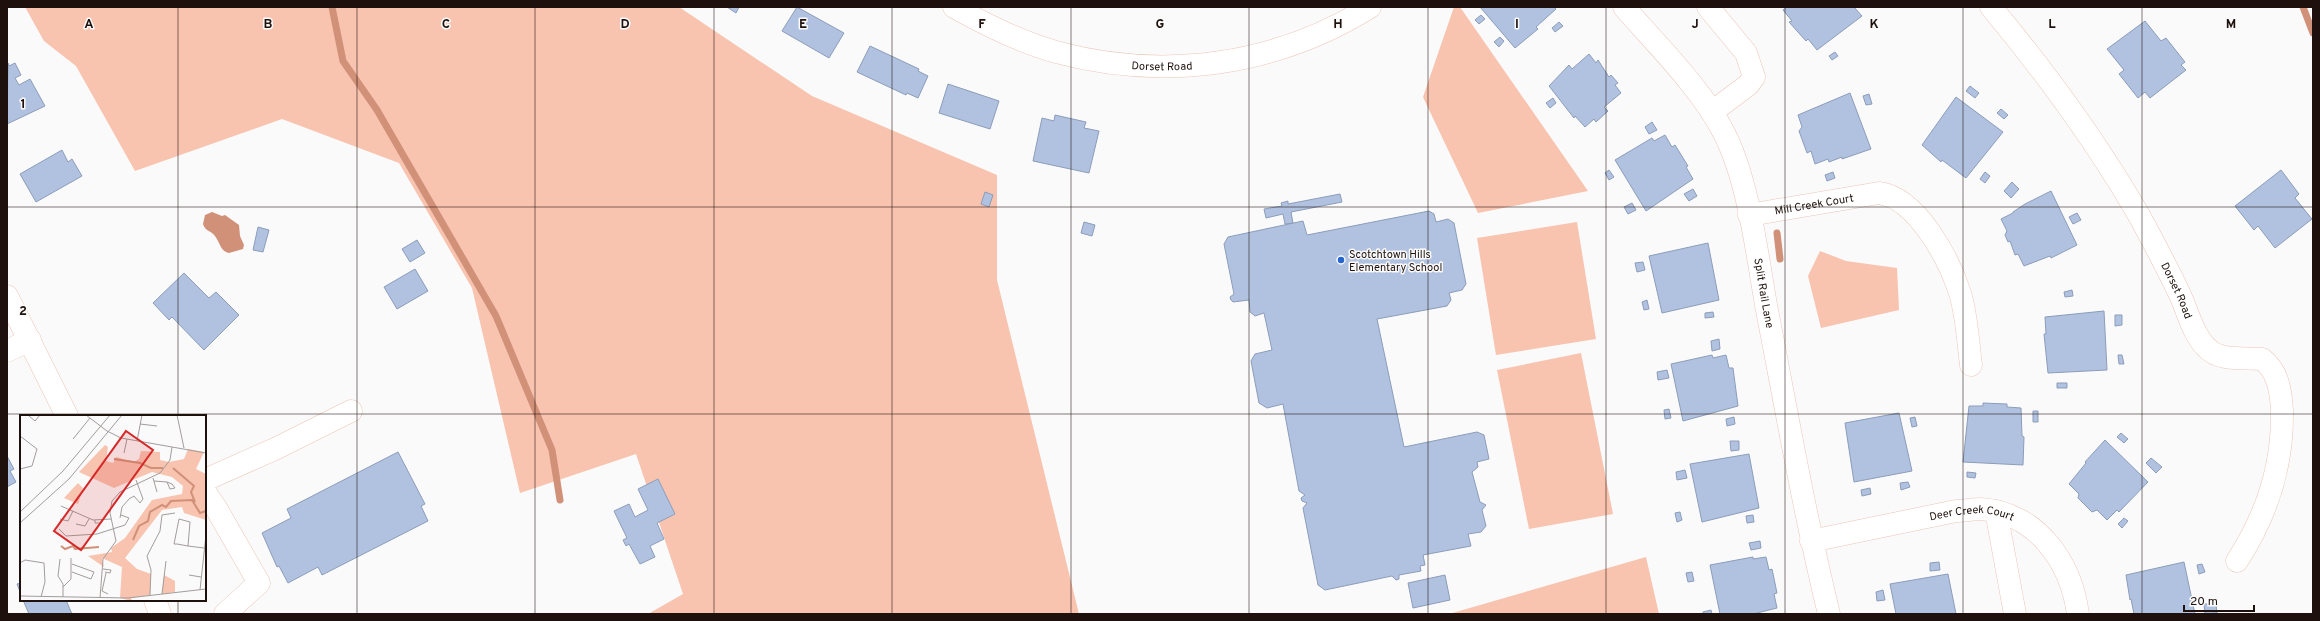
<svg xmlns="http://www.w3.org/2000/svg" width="2320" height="621" font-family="Overpass,sans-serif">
  <rect width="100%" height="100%" fill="#fafafa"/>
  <path fill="#f8c3af" d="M25,7H679L812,96L997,175V280L1079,614H648L683,594L636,454L520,493L472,288L399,163L282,119L135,171L76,66L44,41Z
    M1454,7H1460L1588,191L1478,213L1423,97Z
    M1577,222L1596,339L1496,355L1477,238Z
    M1820,251L1846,261L1897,268L1899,310L1821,328L1808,276Z
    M1581,353L1613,514L1529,529L1497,370Z
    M1646,557L1659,614H1449Z"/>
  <path fill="#d19078" d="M212,212L222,216L225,215L239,225L240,236L244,245L243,249L229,253C219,251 220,239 212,233C208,230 205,230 203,224L205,215Z"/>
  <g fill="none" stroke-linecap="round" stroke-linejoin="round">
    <path stroke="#d19078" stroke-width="7" d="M332,7L343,61L377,110L496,316L552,450L560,500
      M2303,7L2313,33
      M1777,233L1780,259"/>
  </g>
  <path fill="#b0c2e0" stroke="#8c9dba" d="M727,7H739L736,13Z
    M797,7L844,33L829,58L782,31Z
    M1480,7H1554L1556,9L1536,27L1538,29L1515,48Z
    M1787,7H1854L1862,16L1817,50L1808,39L1806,41L1789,22L1792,21L1783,10Z
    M1481,15L1485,19L1479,24L1475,20Z
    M2145,21L2161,41L2166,38L2185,62L2181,65L2186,70L2150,98L2145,92L2138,98L2119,74L2124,70L2107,49Z
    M1559,22L1563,26L1555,32L1552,28Z
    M1500,37L1504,41L1499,47L1494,42Z
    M870,46L919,69L918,71L928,76L918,98L907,93L906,95L857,72Z
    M1835,52L1838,56L1832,60L1829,56Z
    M1589,54L1596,63L1598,60L1609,77L1611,75L1618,83L1615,85L1621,93L1604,107L1608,111L1596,122L1594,119L1585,127L1575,116L1574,118L1549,86L1569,65L1572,69Z
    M8,63L9,66L15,63L21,75L15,78L19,85L30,79L45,106L7,124Z
    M948,84L999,101L990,129L939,113Z
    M1970,86L1979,93L1975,98L1966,91Z
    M1850,93L1871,149L1842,159V157L1829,162L1828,159L1815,164L1811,151L1807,153L1799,131L1802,127L1798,115Z
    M1869,94L1872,104L1866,105L1863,96Z
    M1956,97L2003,132L1966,178L1942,160L1941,162L1922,145Z
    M1553,98L1556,103L1550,108L1546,103Z
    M2001,109L2008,115L2004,119L1997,113Z
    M1055,115L1086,122L1084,128L1099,131L1089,173L1033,161L1042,118L1054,121Z
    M1652,122L1657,130L1649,134L1645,127Z
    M1665,135L1672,147L1675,145L1688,166L1686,167L1693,179L1646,211L1615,160L1652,138L1654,141Z
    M62,150L68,162L72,159L82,176L36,202L20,174Z
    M1609,170L1614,177L1609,180L1605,173Z
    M2281,170L2299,194L2295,198L2312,219L2275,248L2258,226L2254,230L2235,206Z
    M1833,172L1835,178L1827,181L1825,175Z
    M1985,172L1990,176L1985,183L1980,179Z
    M2012,182L2019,189L2011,198L2004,191Z
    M1693,189L1697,196L1689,201L1684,194Z
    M2051,191L2077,245L2051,258L2050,256L2024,266L2018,254L2015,255L2010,241L2008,242L2005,235L2007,231L2001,219L2013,213V212L2025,204Z
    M985,192L993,195L989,207L981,204Z
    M1340,194L1342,202L1291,212L1293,223L1285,224L1283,214L1266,218L1264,209L1282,206L1281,203L1288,201V204Z
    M1632,203L1636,210L1628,214L1624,207Z
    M1429,211L1434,214L1436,222L1448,219L1454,223L1466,284L1462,290L1449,293L1451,300L1447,306L1377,319L1404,447L1477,432L1484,435L1489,459L1477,462L1478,467L1472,472L1480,502L1486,505L1482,510L1486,526L1481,532L1468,534L1471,546L1423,555L1425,565L1420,566L1421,571L1399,575V579L1396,580L1392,576L1325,590L1318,585L1303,508L1307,503L1302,501L1301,498L1305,495L1299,491L1283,404L1267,408L1259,403L1251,361L1255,354L1272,350L1264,313L1255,316L1250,312L1249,300L1233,302L1231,300L1230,297L1234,294L1224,244L1228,237L1303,221L1307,235Z
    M2077,213L2081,220L2073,224L2069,217Z
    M1084,222L1095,225L1092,236L1081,233Z
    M258,227L269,230L263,252L253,250Z
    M417,240L425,253L410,262L402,249Z
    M1708,243L1719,300L1662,313L1649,256Z
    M1643,262L1645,270L1637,272L1635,263Z
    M415,269L428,291L397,309L384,287Z
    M184,273L209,298L216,292L239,315L204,350L172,317L169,320L153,303Z
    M2072,290L2073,296L2065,297L2064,292Z
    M1647,300L1649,309L1644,310L1642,302Z
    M2104,311L2107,370L2048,373L2044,334H2046L2045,317Z
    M1713,312L1714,317L1705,318V313Z
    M2115,315H2122V325L2115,326Z
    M1719,339L1720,349L1712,351L1711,341Z
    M1712,355L1713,358L1726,355L1729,368H1733L1738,406L1683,421L1671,364Z
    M2118,355H2122L2124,364H2119Z
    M1667,370L1669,378L1658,380L1657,372Z
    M2057,383H2067V388H2057Z
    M1983,403L2007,404V407L2021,408L2022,436L2024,437L2023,465L1963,462L1969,406H1983Z
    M1669,409L1671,418L1665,419L1664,410Z
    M2033,411H2038V422H2033Z
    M1899,413L1912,471L1854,482L1845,423Z
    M1734,417L1735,424L1727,426L1726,419Z
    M1915,417L1917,426L1912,427L1910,418Z
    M2121,433L2128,439L2124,443L2117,437Z
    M2105,440L2148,482L2119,512L2117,510L2107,520L2097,510L2092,512L2078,498L2079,494L2069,484L2086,463L2085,462Z
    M1730,441H1739V450L1731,451Z
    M398,452L425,504L421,506L428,521L322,575L318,567L288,583L279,566L277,567L262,533L291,518L287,509Z
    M1749,454L1759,508L1702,522L1690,464Z
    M7,456L14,469L10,471L16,482L7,487Z
    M2151,458L2162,467L2156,473L2146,463Z
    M1685,470L1687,478L1677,480L1676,472Z
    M1967,472L1976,473L1975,478L1967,477Z
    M658,479L675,514L657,523L664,539L650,546L655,557L640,564L629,544L626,546L623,540L627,538L614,511L629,504L635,517L648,510L638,489Z
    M1908,482L1910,487L1901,490L1900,483Z
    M1870,488L1871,494L1862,496L1861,490Z
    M1680,512L1682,520L1677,522L1675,513Z
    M1753,515L1754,522L1747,523L1746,516Z
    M2124,518L2128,521L2122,528L2118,524Z
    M1760,541L1761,548L1751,550L1749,543Z
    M1753,557V559L1766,557L1769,570L1772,569L1777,593L1774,594L1777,608L1753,614H1720L1710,565Z
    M1939,562L1940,570L1930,571V563Z
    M2184,562L2195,614H2134L2131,599L2130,600L2126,575Z
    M2202,564L2205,572L2199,574L2197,565Z
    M1692,572L1694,581L1688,582L1686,573Z
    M1948,574L1956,614H1896L1890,584Z
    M1445,575L1450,600L1413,608L1408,583Z
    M21,583V594L17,584Z
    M1883,590L1885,600L1877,601L1876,592Z
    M23,600H66L72,614H29Z
    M2204,604H2216L2217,613L2205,614Z
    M1711,610L1712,614H1703V612Z"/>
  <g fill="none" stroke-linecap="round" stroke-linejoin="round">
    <defs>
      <g id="street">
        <path id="s1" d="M954,7C986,25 1020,42 1056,52C1163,81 1276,66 1370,7"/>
        <path id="s2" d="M1624,7C1656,44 1702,89 1724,133C1748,179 1757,253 1766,305C1786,408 1804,512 1829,614"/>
        <path d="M1708,7L1746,53L1754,77L1748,85L1712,112"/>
        <path id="s3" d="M1991,7C2046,73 2098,144 2141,219C2155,245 2169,271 2181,297C2188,313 2194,336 2207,348C2220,362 2245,357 2262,359C2278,371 2281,391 2282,411C2283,466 2267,515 2237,561"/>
        <path id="s4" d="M1749,215L1879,193C1917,198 1949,259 1960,293C1967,316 1968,342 1971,365"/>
        <path d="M7,351L30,340"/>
        <path d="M205,480L277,448L351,411"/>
        <path d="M205,492L216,508L259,583L225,614"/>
        <path d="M1996,511L2015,614"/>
        <path id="s5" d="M1811,541L1956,511C1964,511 1973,509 1981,509C2037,513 2071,562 2078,614"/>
      </g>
      <path id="secondary" d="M7,296L67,416
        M155,600L160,614"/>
    </defs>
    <use href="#street" stroke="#ebc6b8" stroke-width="23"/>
    <use href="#secondary" stroke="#ebc6b8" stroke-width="23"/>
    <use href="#street" stroke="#fff" stroke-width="22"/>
    <use href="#secondary" stroke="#fff" stroke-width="22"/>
  </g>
  <path fill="none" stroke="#1e110d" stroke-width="1" stroke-opacity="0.55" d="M178,7V416M357,7V614M535,7V614M714,7V614M892,7V614M1071,7V614M1249,7V614M1428,7V614M1606,7V614M1785,7V614M1963,7V614M2142,7V614M7,207H2313M7,414H2313M178,600V614"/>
  <circle fill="#2365d1" stroke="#fafafa" stroke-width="1.5" cx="1341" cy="260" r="4"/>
  <g text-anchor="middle" stroke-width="3" stroke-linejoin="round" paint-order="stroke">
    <g font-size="11" fill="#1e110d" stroke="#fafafa">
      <text dy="4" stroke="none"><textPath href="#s1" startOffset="219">Dorset Road</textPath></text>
      <text dy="4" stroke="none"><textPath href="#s4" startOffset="66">Mill Creek Court</textPath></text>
      <text dy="4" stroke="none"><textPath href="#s3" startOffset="340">Dorset Road</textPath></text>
      <text dy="4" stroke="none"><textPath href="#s2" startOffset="327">Split Rail Lane</textPath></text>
      <text dy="4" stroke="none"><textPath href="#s5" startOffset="164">Deer Creek Court</textPath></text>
    </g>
    <g font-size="11" fill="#1e110d" stroke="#fafafa" text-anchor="start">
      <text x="1349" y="258">Scotchtown Hills<tspan x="1349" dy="13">Elementary School</tspan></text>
    </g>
  </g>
  <g transform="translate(20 415)">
    <rect width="186" height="186" fill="#fafafa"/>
    <path d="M85,30L88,32L86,46L93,48L96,42L114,47L119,44L121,36L140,37V45L149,47L164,44L168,34L184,37L176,54L186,59V105L164,98L162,92L142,95L105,143L117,154L131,159L130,180L111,183L112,186L100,183L102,152L82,143L84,152L68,141L92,137L91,133L105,123L132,85L162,79L163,71L152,62L132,57L94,73L59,57ZM58,68L63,73L58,89L44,83ZM144,160L155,166V177L142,179Z" fill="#f8c3af"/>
    <path fill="none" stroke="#d19078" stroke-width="2" d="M94,44L120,48L131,53H143M153,53L174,71L171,77L175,87M113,125L119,111L128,106L130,97L142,90L146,92L151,86L172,85L180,98L186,96M41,131L45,134L53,131L55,134L79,132"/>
    <path fill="none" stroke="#a29d9b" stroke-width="1" d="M66,0L87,16L101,23L186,38M157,0L164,33M9,1L15,6L20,0M120,9L137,11M0,21L17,34L12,51L0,54M53,24L70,3M117,26L122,0M104,38L107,24M133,63L137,77M134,66L147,67M147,67L152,69L155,73L150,74ZM41,91L73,105L91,104M0,97L43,56L90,0M100,103L102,92L109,84L114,81L120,88L123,84L116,65M40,104L48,106L53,96M75,105V108H81L82,105M0,108L49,64L102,0M56,109L65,111L69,104M39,114L46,121L77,119L105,110L109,103L101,100M168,131L170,107L159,104L154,129H157L168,131L184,133M40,144L38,161L43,169V182M0,148L5,145L24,148L25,167L21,182M83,154L91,155L90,158L85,157M52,157L71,164L74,157L52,149M86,158L82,176L88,179M169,160L181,162M43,172L51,164V143M180,175L186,120M142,179L146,146M130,180L131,155L127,141L140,116L142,100L155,98M0,181L108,183L186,174M80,183L83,144L96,126L90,98L92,86L100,77L140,58L150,45L152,32"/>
    <path fill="#d62828" fill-opacity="0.15" stroke="#d62828" stroke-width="2" d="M106,16L133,35L61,135L34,116Z"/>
    <rect width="186" height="186" fill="none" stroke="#1e110d" stroke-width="2"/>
  </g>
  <g font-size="13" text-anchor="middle" font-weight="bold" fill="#1e110d" stroke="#fafafa" stroke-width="3" stroke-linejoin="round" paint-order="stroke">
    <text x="89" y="28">A</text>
    <text x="268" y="28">B</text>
    <text x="446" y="28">C</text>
    <text x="625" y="28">D</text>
    <text x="803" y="28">E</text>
    <text x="982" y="28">F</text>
    <text x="1160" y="28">G</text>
    <text x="1338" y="28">H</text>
    <text x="1517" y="28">I</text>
    <text x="1695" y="28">J</text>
    <text x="1874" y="28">K</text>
    <text x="2052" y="28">L</text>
    <text x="2231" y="28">M</text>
    <text x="23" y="108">1</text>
    <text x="23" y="315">2</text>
  </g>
  <rect width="2320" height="621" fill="none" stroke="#1e110d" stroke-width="16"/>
  <path d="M2184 605v6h70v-6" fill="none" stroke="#1e110d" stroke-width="2"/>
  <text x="2190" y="605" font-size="12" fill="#1e110d" stroke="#fafafa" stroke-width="3" paint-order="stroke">20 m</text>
</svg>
